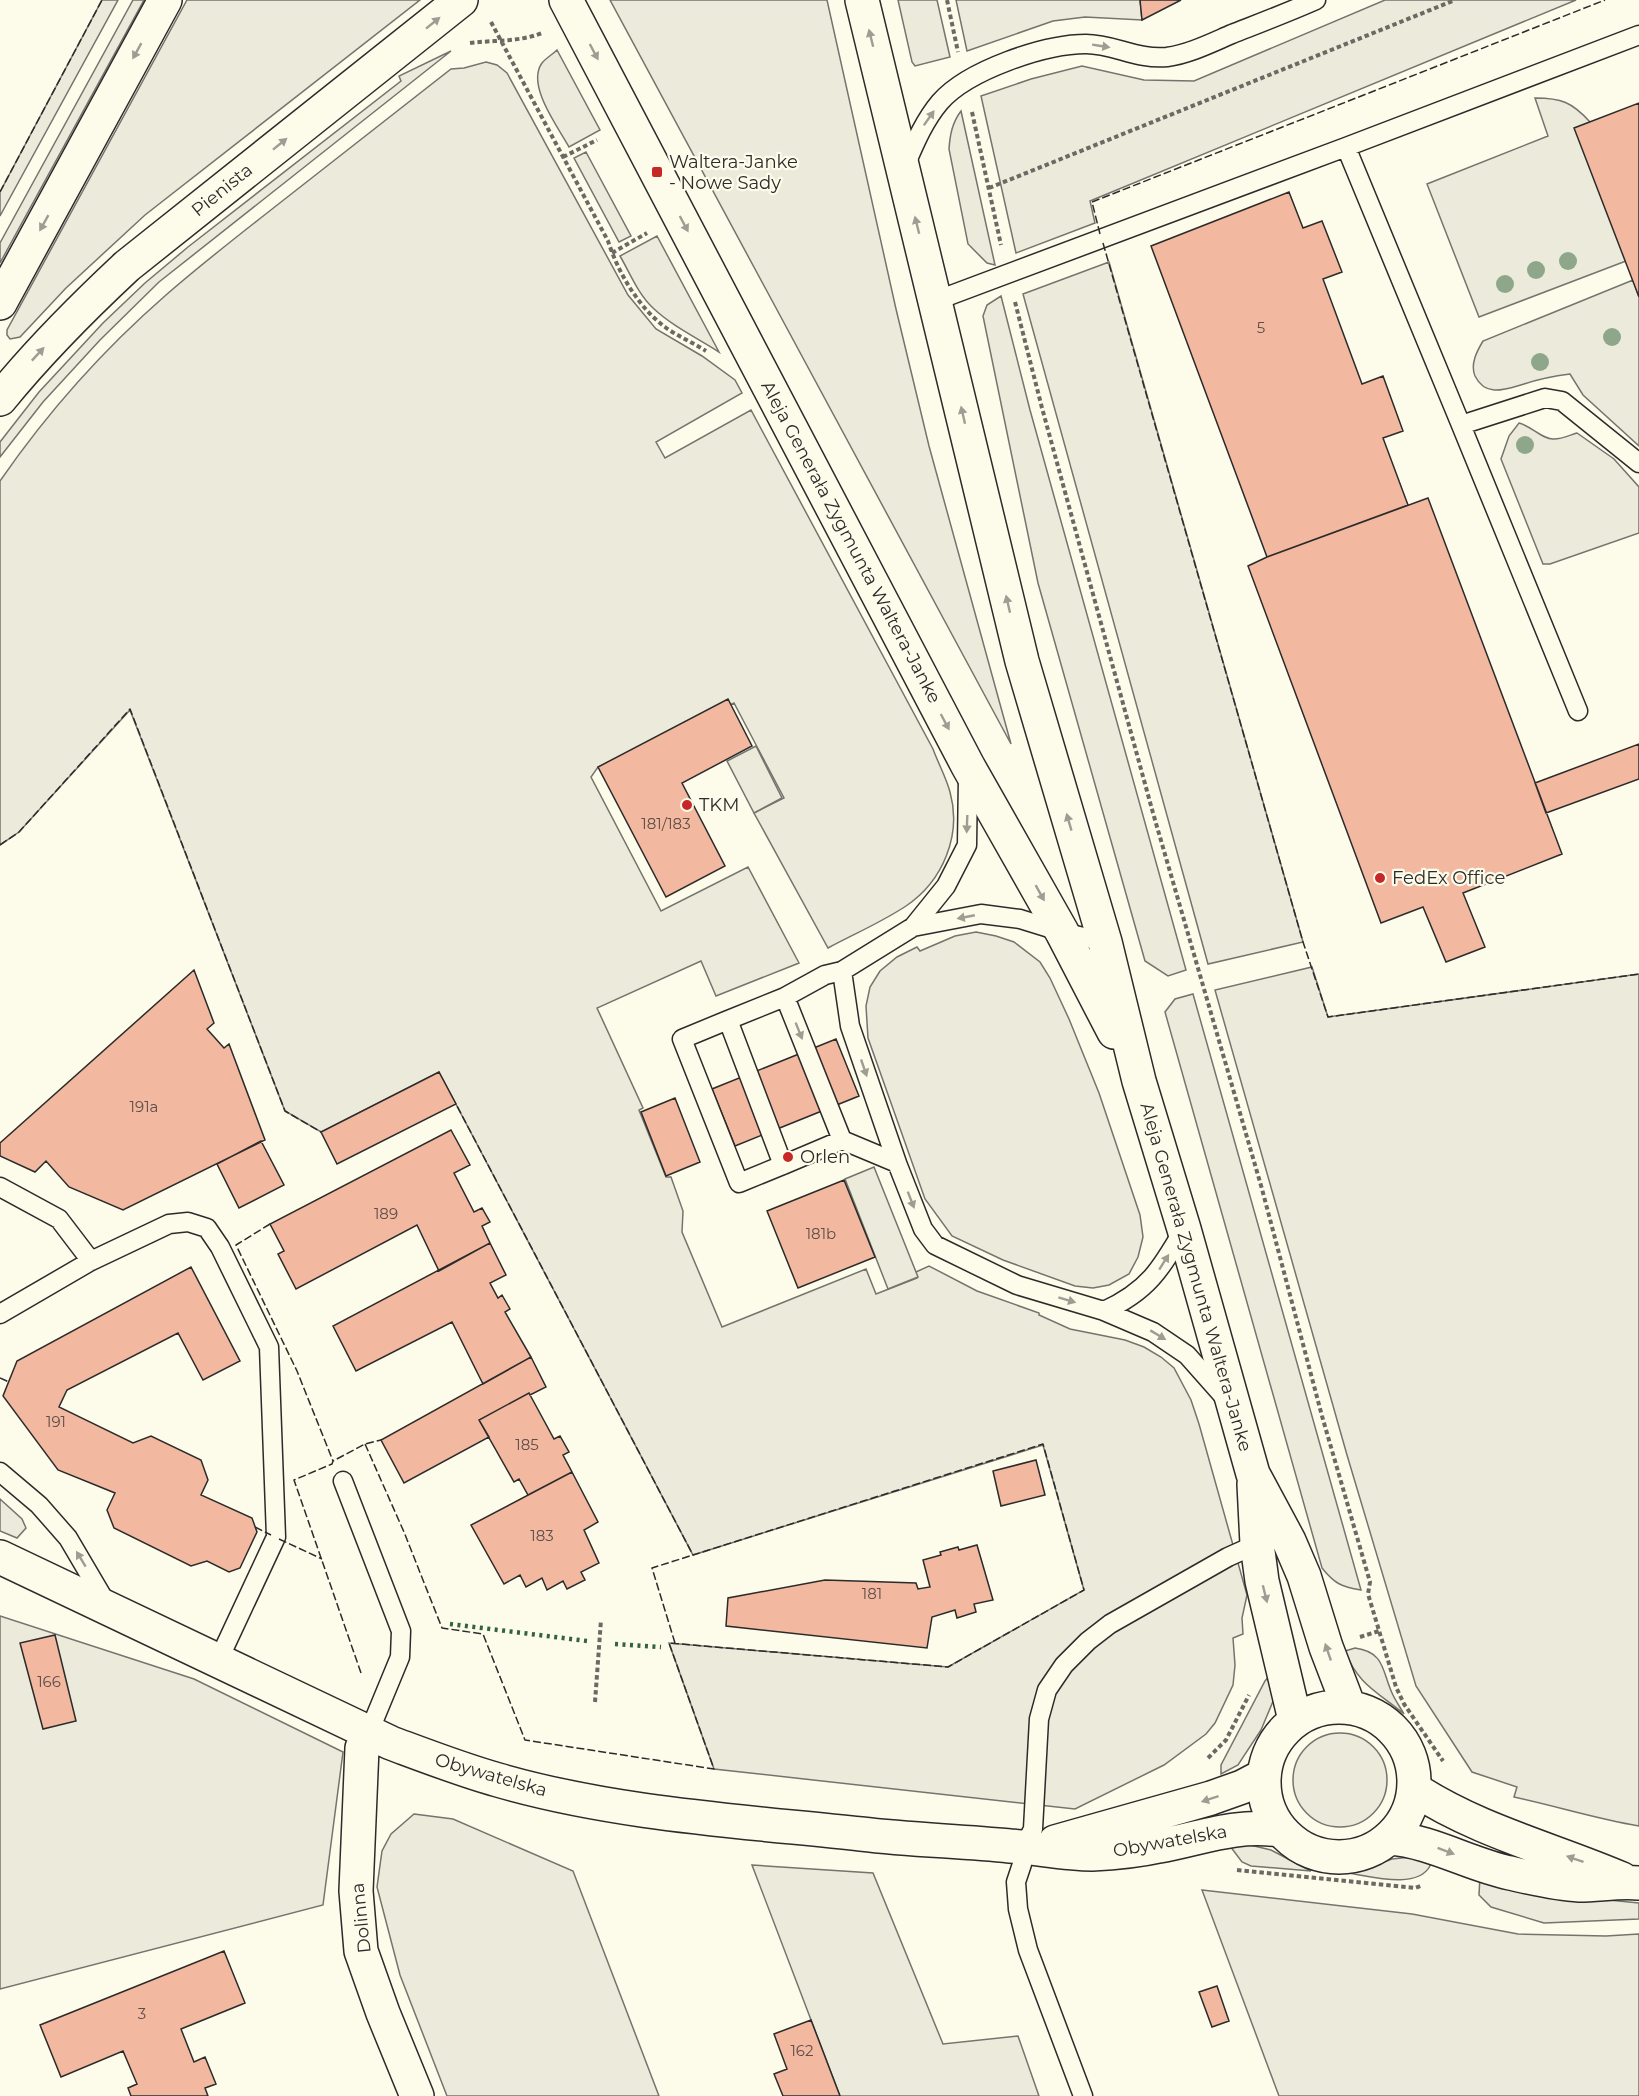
<svg xmlns="http://www.w3.org/2000/svg" width="1639" height="2096" font-family="Montserrat,sans-serif">
  <rect width="100%" height="100%" fill="#fdfbea"/>
  <path fill="#ecebdb" stroke="#74746e" stroke-width="1.5" d="M102,0H118L0,216V192Z
    M133,0H144L0,263V243Z
    M187,0H420L145,215L66,288L20,337L10,339L7,335V330Z
    M610,0H827L896,309L929,446L1011,744Z
    M898,0H937L950,57L915,66L912,62Z
    M956,0H1140L1142,20L1085,17L1053,21L967,51Z
    M1385,0H1576L1090,201L1095,223L1016,253L981,96L1031,79L1082,66L1144,80L1194,81Z
    M557,50L600,130L569,147C558,127 526,85 542,63C546,58 553,54 557,50Z
    M451,51L159,282L100,340L43,402L0,457V442L39,392L103,323L145,283L188,247L401,81L399,76Z
    M486,62L497,65L507,73L628,295L656,329L702,356L735,380L742,393L656,442L665,458L751,410L933,749C938,763 946,777 950,792C962,835 943,881 906,906C882,922 854,934 828,948L754,813L784,798L734,703L598,767L591,777L661,911L748,867L799,963L716,996L701,961L597,1008L643,1108L639,1110L666,1177H671L683,1211L682,1232L722,1327L866,1269L876,1294L917,1278L916,1272L929,1266L977,1291L1039,1313V1315L1070,1329L1125,1340L1144,1347L1161,1357L1174,1368L1191,1400L1199,1424L1247,1595L1242,1618L1243,1634L1233,1638L1235,1665L1233,1685L1215,1723L1206,1734L1164,1765L1075,1809L714,1769L669,1643L948,1667L1084,1590L1043,1445L693,1555L439,1072L321,1132L285,1111L130,710L19,832L0,845V481C47,413 104,349 166,295C206,260 248,228 290,195C343,153 397,111 451,69L464,68Z
    M1535,98C1561,98 1572,102 1590,122L1626,261L1479,317L1427,184L1548,136Z
    M961,111L995,265L987,263L968,244L949,149C950,135 952,123 961,111Z
    M586,152L631,236L619,242L574,158Z
    M657,236L719,352C697,338 672,326 653,308C638,294 630,273 620,256Z
    M1109,262L1303,942L1208,964L1023,294Z
    M1633,280L1639,297V446L1583,395L1570,374C1554,376 1539,379 1524,384C1506,389 1486,398 1475,376C1470,364 1477,351 1483,341Z
    M1001,296L1030,410L1186,970L1168,976L1145,961L1038,583L983,316L987,305Z
    M1519,423C1531,426 1543,440 1554,439C1562,439 1570,435 1577,433L1614,459L1639,487V533L1550,564H1543L1501,459L1509,436Z
    M976,932L996,936L1014,942L1040,962L1050,978L1069,1019L1099,1093L1140,1215L1143,1237L1138,1257L1129,1274L1109,1285L1093,1288L1075,1286L1003,1260L952,1236L925,1199L868,1038L866,1006L870,987L880,971L897,957L917,947L920,951L955,936Z
    M1312,967L1328,1017L1639,974V1826C1597,1819 1556,1806 1514,1797L1517,1787L1472,1772L1416,1686L1347,1455L1215,990Z
    M1193,994L1361,1590C1341,1587 1334,1583 1322,1568L1165,1012L1175,999Z
    M0,1499L22,1519L26,1528L17,1538L0,1531Z
    M0,1616L194,1679L343,1752L323,1905L0,1989Z
    M1355,1648C1385,1652 1382,1671 1392,1693C1395,1700 1400,1707 1404,1714C1378,1692 1358,1685 1345,1651Z
    M1272,1673L1274,1699L1261,1730L1238,1765L1221,1774V1765L1265,1681Z
    M1293 1780a47 47 0 1 1 94 0a47 47 0 1 1-94 0Z
    M414,1814L453,1819L573,1871L659,2096H447L400,1975L377,1887L382,1851L391,1834Z
    M1246,1844L1271,1850L1311,1871L1251,1866L1242,1862L1230,1846Z
    M1411,1857L1429,1862L1430,1866C1417,1890 1370,1876 1348,1873L1357,1872L1392,1859Z
    M752,1865L873,1873L943,2044L1018,2036L1039,2096H840Z
    M1480,1876L1578,1897L1639,1903V1919L1544,1923L1491,1907L1479,1895Z
    M1202,1890L1412,1914L1518,1934L1606,1936L1639,1934V2096H1279Z"/>
  <path fill="#eceadb" stroke="#74746e" stroke-width="1.5" d="M756,746L782,798L754,813L727,761Z
    M874,1167L918,1277L888,1289L845,1179Z"/>
  <path fill="#f2b8a0" stroke="#2b2b2b" stroke-width="1.5" d="M1140,0H1181L1142,20Z
    M1639,103V297L1574,128Z
    M1289,192L1303,228L1322,221L1342,272L1323,279L1362,384L1383,376L1403,431L1383,438L1408,505L1267,557L1151,246Z
    M1428,498L1562,854L1463,893L1485,947L1446,962L1423,907L1381,923L1248,566L1267,557Z
    M728,699L752,746L682,783L725,866L666,897L598,767Z
    M1639,744V779L1546,813L1535,783Z
    M194,970L214,1023L207,1029L224,1048L229,1044L265,1140L123,1210L69,1187L46,1161L35,1172L0,1156V1143Z
    M836,1039L859,1096L735,1146L712,1089Z
    M439,1072L456,1104L337,1164L321,1132Z
    M675,1098L700,1162L666,1176L641,1112Z
    M451,1130L470,1165L454,1173L474,1212L482,1208L490,1222L482,1226L490,1243L439,1271L417,1225L296,1289L278,1254L284,1251L270,1224Z
    M261,1141L284,1185L239,1208L217,1164Z
    M844,1180L875,1257L798,1288L767,1211Z
    M490,1243L506,1275L490,1283L498,1298L502,1295L510,1309L505,1312L531,1357L483,1384L452,1322L356,1371L333,1326Z
    M191,1267L240,1361L203,1380L178,1333L67,1390L59,1407L133,1443L151,1436L201,1460L208,1480L201,1495L252,1518L257,1532L240,1568L229,1572L207,1561L191,1566L114,1528L107,1510L115,1493L58,1470L3,1396L17,1361Z
    M531,1357L546,1387L530,1395L529,1393L479,1420L489,1437L404,1483L381,1440Z
    M529,1393L554,1439L560,1436L569,1452L563,1455L572,1472L528,1495L519,1479L514,1482L479,1420Z
    M1036,1460L1045,1495L1001,1506L993,1471Z
    M572,1472L598,1522L584,1530L599,1563L581,1572L585,1580L567,1589L563,1581L547,1590L542,1578L526,1587L520,1575L504,1584L471,1525Z
    M977,1545L993,1600L974,1604L976,1612L957,1618L955,1610L932,1617L927,1648L726,1626L728,1598L825,1580L916,1583L918,1589L930,1587L923,1560L941,1555L940,1552L958,1547L959,1550Z
    M55,1635L76,1721L43,1729L20,1643Z
    M224,1951L245,2003L181,2029L194,2062L205,2057L216,2084L205,2088L208,2096H131L128,2088L137,2084L123,2051L61,2077L40,2025Z
    M1217,1986L1229,2021L1212,2027L1199,1992Z
    M811,2020L840,2096H783L774,2074L787,2069L774,2034Z"/>
  <g fill="none" stroke-linecap="round" stroke-linejoin="round">
    <defs>
      <path id="lane" d="M1346,147L1461,425L1545,398L1562,401L1639,463
        M905,166C915,143 924,121 940,102C968,70 1045,44 1086,44C1114,44 1137,60 1167,57C1189,54 1211,43 1232,34C1260,23 1289,12 1316,0
        M935,301L1346,147L1639,35
        M1461,425L1578,711
        M968,777L967,845L946,886L913,927L842,971L825,975L785,997L842,1140L897,1163L923,1229L935,1245L1017,1285L1104,1311L1153,1332L1187,1355L1226,1399
        M913,927L981,914L1020,919L1062,932L1105,942
        M842,971L850,1026L897,1163
        M785,997L728,1020L783,1165L842,1140
        M728,1020L682,1039L739,1183L783,1165
        M0,1187L59,1219L91,1261
        M1104,1311C1148,1291 1161,1269 1184,1229
        M0,1314L91,1261L169,1224L188,1222L207,1228L220,1247L269,1347L276,1537L219,1659
        M0,1472L39,1505L68,1538L108,1606
        M343,1481L401,1631L400,1657L369,1732
        M1083,2096L1028,1950L1018,1909L1016,1882L1022,1864L1024,1847L1033,1829L1039,1719L1047,1690L1064,1665L1088,1641L1110,1624L1228,1557L1257,1544"/>
      <path id="street" d="M0,1557L391,1743C426,1756 462,1770 498,1780C616,1814 740,1821 861,1834C911,1840 961,1841 1010,1846C1038,1848 1064,1854 1092,1854C1114,1853 1137,1851 1159,1846C1203,1838 1234,1824 1279,1830
        M369,1732L362,1748L356,1891L361,1951L383,2013L417,2096
        M1055,1842L1211,1798L1242,1787L1263,1776"/>
      <path id="secondary" d="M566,0L968,766L1062,932L1114,1032
        M862,0L1022,661L1105,942L1139,1081L1184,1229L1253,1474L1289,1541L1304,1576L1326,1647L1349,1707
        M0,303L165,0
        M0,399C39,351 82,308 127,266L461,0
        M1254,1484L1257,1544L1262,1581L1295,1720
        M1264 1782a75 75 0 1 1 150 0a75 75 0 1 1-150 0Z
        M1414,1789C1478,1831 1552,1849 1622,1879
        M1389,1838C1432,1841 1468,1864 1510,1873C1532,1878 1556,1884 1579,1885C1599,1885 1619,1881 1639,1883"/>
    </defs>
    <use href="#lane" stroke="#2b2b2b" stroke-width="21"/>
    <use href="#street" stroke="#2b2b2b" stroke-width="36"/>
    <use href="#secondary" stroke="#2b2b2b" stroke-width="36"/>
    <path stroke="#6a6964" stroke-width="4" stroke-dasharray="4.5 3" stroke-linecap="butt" d="M947,0L958,52
      M491,22L608,241C618,272 638,307 665,327C677,336 692,342 706,351
      M470,43C494,40 520,42 542,33
      M972,112L1001,245
      M563,157L597,140
      M989,188L1455,0
      M612,253L647,233
      M1015,302L1042,408L1153,813L1262,1189L1322,1416L1370,1582L1368,1594L1396,1687L1404,1704L1443,1761
      M1360,1637L1379,1631
      M595,1702L601,1620
      M1208,1758L1226,1740L1249,1695
      M1237,1870L1415,1888L1423,1885"/>
    <use href="#lane" stroke="#fdfbea" stroke-width="18"/>
    <use href="#street" stroke="#fdfbea" stroke-width="33"/>
    <use href="#secondary" stroke="#fdfbea" stroke-width="33"/>
    <path stroke="#34623c" stroke-width="4.5" stroke-dasharray="3 4.5" stroke-linecap="butt" d="M450,1624L587,1641
      M615,1644L661,1647"/>
    <path stroke="#2b2b2b" stroke-width="1.5" stroke-dasharray="8 3" stroke-linecap="butt" d="M0,192L102,0
      M1100,234L1092,202L1605,0
      M1103,243L1303,942L1328,1017L1639,974
      M0,845L19,832L130,709L285,1111L321,1132
      M270,1224L236,1245L297,1371L333,1461
      M0,1378L9,1382
      M365,1444L404,1532L442,1628L483,1634L525,1740L714,1769L669,1643L948,1667L1084,1590L1043,1444L693,1555L456,1104
      M255,1527L271,1535
      M279,1539L322,1559
      M675,1643L652,1568L693,1555
      M361,1673L294,1480L332,1464L333,1461L365,1444L381,1440"/>
  </g>
  <g fill="#8ea78a">
    <circle cx="1568" cy="261" r="9"/>
    <circle cx="1536" cy="270" r="9"/>
    <circle cx="1505" cy="284" r="9"/>
    <circle cx="1612" cy="337" r="9"/>
    <circle cx="1540" cy="362" r="9"/>
    <circle cx="1525" cy="445" r="9"/>
  </g>
  <defs><path id="oneway-solid" d="M-6-.8H1V-3.2L6.5 0L1 3.2V.8H-6Z" transform="scale(1.5)"/></defs>
  <g fill="#9e9d94">
    <use href="#oneway-solid" transform="translate(433 23) rotate(-39)"/>
    <use href="#oneway-solid" transform="translate(871 38) rotate(-104)"/>
    <use href="#oneway-solid" transform="translate(1101 46) rotate(9)"/>
    <use href="#oneway-solid" transform="translate(137 51) rotate(119)"/>
    <use href="#oneway-solid" transform="translate(594 52) rotate(62)"/>
    <use href="#oneway-solid" transform="translate(929 118) rotate(-55)"/>
    <use href="#oneway-solid" transform="translate(280 144) rotate(-39)"/>
    <use href="#oneway-solid" transform="translate(44 223) rotate(119)"/>
    <use href="#oneway-solid" transform="translate(684 224) rotate(62)"/>
    <use href="#oneway-solid" transform="translate(917 225) rotate(-104)"/>
    <use href="#oneway-solid" transform="translate(38 354) rotate(-47)"/>
    <use href="#oneway-solid" transform="translate(963 415) rotate(-103)"/>
    <use href="#oneway-solid" transform="translate(1008 604) rotate(-103)"/>
    <use href="#oneway-solid" transform="translate(945 722) rotate(62)"/>
    <use href="#oneway-solid" transform="translate(1069 822) rotate(-106)"/>
    <use href="#oneway-solid" transform="translate(967 824) rotate(92)"/>
    <use href="#oneway-solid" transform="translate(1040 893) rotate(61)"/>
    <use href="#oneway-solid" transform="translate(966 917) rotate(169)"/>
    <use href="#oneway-solid" transform="translate(799 1031) rotate(68)"/>
    <use href="#oneway-solid" transform="translate(864 1068) rotate(71)"/>
    <use href="#oneway-solid" transform="translate(911 1200) rotate(69)"/>
    <use href="#oneway-solid" transform="translate(1164 1262) rotate(-58)"/>
    <use href="#oneway-solid" transform="translate(1067 1300) rotate(17)"/>
    <use href="#oneway-solid" transform="translate(1158 1335) rotate(31)"/>
    <use href="#oneway-solid" transform="translate(81 1559) rotate(-121)"/>
    <use href="#oneway-solid" transform="translate(1265 1594) rotate(76)"/>
    <use href="#oneway-solid" transform="translate(1328 1652) rotate(-109)"/>
    <use href="#oneway-solid" transform="translate(1210 1799) rotate(162)"/>
    <use href="#oneway-solid" transform="translate(1446 1851) rotate(21)"/>
    <use href="#oneway-solid" transform="translate(1575 1859) rotate(-161)"/>
  </g>
  <g fill="#c62828" stroke="#fdfbea" stroke-width="2">
    <rect x="651" y="166" width="12" height="12" rx="3"/>
    <circle cx="687" cy="805" r="6"/>
    <circle cx="1380" cy="878" r="6"/>
    <circle cx="788" cy="1157" r="6"/>
  </g>
  <g text-anchor="middle" stroke-width="4.5" stroke-linejoin="round" paint-order="stroke">
    <g font-size="15" fill="#5d4e48">
      <text x="1261" y="333">5</text>
      <text x="666" y="829">181/183</text>
      <text x="144" y="1112">191a</text>
      <text x="386" y="1219">189</text>
      <text x="821" y="1239">181b</text>
      <text x="56" y="1427">191</text>
      <text x="527" y="1450">185</text>
      <text x="542" y="1541">183</text>
      <text x="872" y="1599">181</text>
      <text x="49" y="1687">166</text>
      <text x="142" y="2019">3</text>
      <text x="802" y="2056">162</text>
    </g>
    <g font-size="18" fill="#2b2b2b" stroke="#fdfbea" text-anchor="start">
      <text x="669" y="168">Waltera-Janke<tspan x="669" dy="21">- Nowe Sady</tspan></text>
      <text x="699" y="811">TKM</text>
      <text x="1392" y="884">FedEx Office</text>
      <text x="800" y="1163">Orlen</text>
    </g>
    <g font-size="18" fill="#2b2b2b" stroke="#fdfbea">
      <text transform="translate(222 190) rotate(-39)" y="6">Pienista</text>
      <text transform="translate(851 542) rotate(62)" y="6">Aleja Generała Zygmunta Waltera-Janke</text>
      <text transform="translate(1196 1277) rotate(74)" y="6">Aleja Generała Zygmunta Waltera-Janke</text>
      <text transform="translate(491 1775) rotate(16)" y="6">Obywatelska</text>
      <text transform="translate(1170 1841) rotate(-10)" y="6">Obywatelska</text>
      <text transform="translate(361 1918) rotate(-96)" y="6">Dolinna</text>
    </g>
  </g>
</svg>
